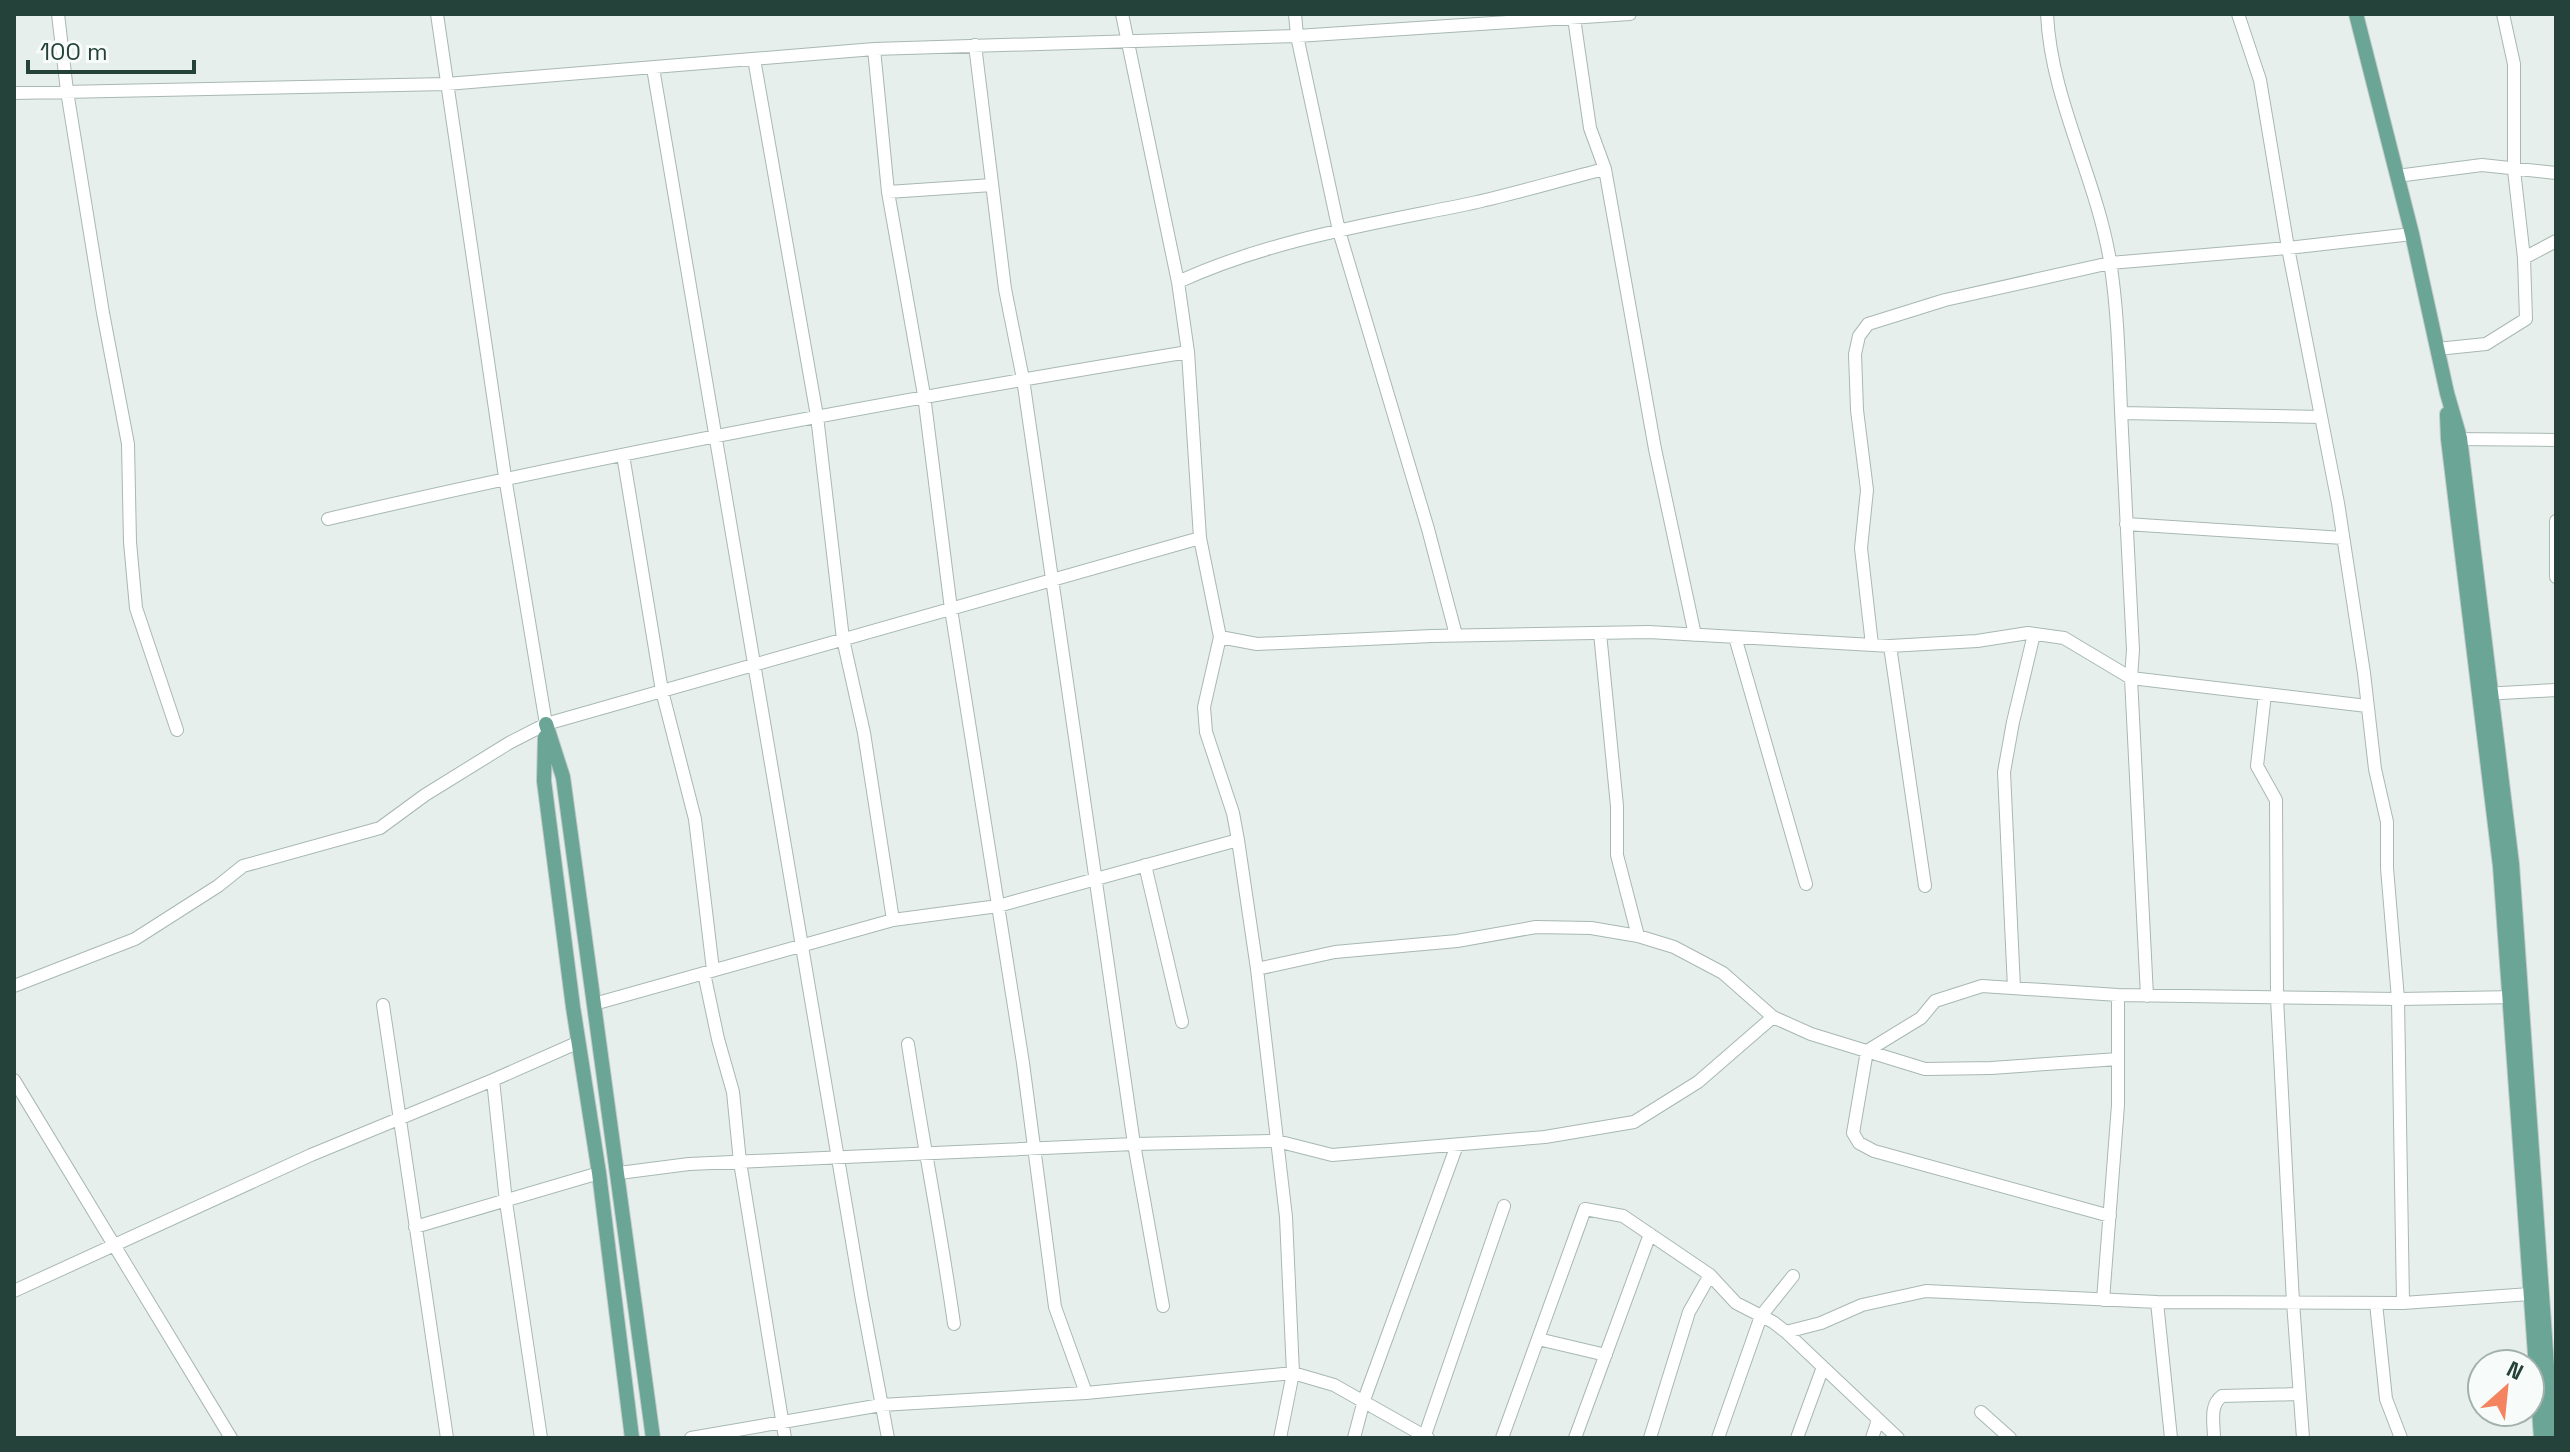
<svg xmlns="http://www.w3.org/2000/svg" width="2570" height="1452" font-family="'Space Grotesk',sans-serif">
  <rect width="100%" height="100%" fill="#e6efeb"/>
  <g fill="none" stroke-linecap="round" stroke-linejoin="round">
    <defs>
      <path id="minor" d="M58,14L67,91L103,313L128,444L130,542L136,608L177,730
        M437,14L505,477L546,724
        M1122,14L1178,282L1188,352L1200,538L1220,637L1204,707L1206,732L1233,813L1238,840L1257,969L1286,1217L1293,1373L1280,1438
        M1295,14L1297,36L1339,231L1428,529L1456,635
        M2047,14C2051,100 2096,176 2110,261C2119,317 2119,375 2122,431C2125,504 2129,577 2133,650L2131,678L2147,996
        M2238,14L2260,80L2288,248L2338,503L2364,673L2375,769L2387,822V868L2398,999L2403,1303
        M1574,18L1590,128L1605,169L1655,449L1695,635
        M975,45L1005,289L1023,379L1134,1144L1163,1306
        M874,49L888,192L924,395L951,609L1023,1063L1055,1307L1086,1393
        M754,59L817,416L843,639L864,733L893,920
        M653,68L862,1300L888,1438
        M14,93L447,84L874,49L1297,36L1630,14
        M2397,176L2482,165L2556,173
        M888,192L992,185
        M2524,258L2556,241
        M1178,282C1269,240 1371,224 1468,204C1514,194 1560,180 1605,169
        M2437,349L2486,344L2526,319L2524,258L2514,170V64L2503,14
        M2121,413L2321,417
        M2451,439L2556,440
        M623,455L662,691L695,819L713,970
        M328,519C613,452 900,399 1188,352
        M2126,524L2343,538
        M2556,577V521
        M1600,633L1617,806V855L1638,936
        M1220,637L1257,644L1432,636L1649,632L1890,646L1977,641L2028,633L2064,638L2131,678L2367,706
        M1735,637L1806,884
        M1872,645L1861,548L1867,490L1857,410L1855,354L1859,336L1868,324L1945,300L2110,263L2288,248L2412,234
        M1890,646L1925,886
        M2265,694L2257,766L2276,800L2277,998L2293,1302L2303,1438
        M2483,694L2556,690
        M1145,865L1182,1022
        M1257,969L1335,952L1457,941L1536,927L1591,928L1638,936L1674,947L1723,973L1773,1017L1811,1034L1925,1069L1991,1068L2118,1059
        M704,973L718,1039L733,1092L740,1162L785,1438
        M14,986L135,939L218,886L243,866L380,828L425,795L509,743L546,724L1200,538
        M2014,988L2004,772L2013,722L2034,634
        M594,1004L893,920L998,906L1238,840
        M383,1005L447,1438
        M908,1044C922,1138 941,1230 954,1324
        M14,1080L231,1438
        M493,1080L506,1202L541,1438
        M619,1173L689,1164L1134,1144L1277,1141L1332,1155L1545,1137L1634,1122L1698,1082L1773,1017
        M2110,1216L1874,1151L1859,1143L1853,1133L1867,1051L1921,1018L1935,1001L1982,986L2118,995L2398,999L2518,997
        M415,1227L599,1173
        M14,1291L311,1155L493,1080L579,1042
        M2103,1300L2118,1105V995
        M2157,1302L2171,1438
        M2376,1303L2386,1399L2401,1438
        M1786,1332L1898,1438
        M1538,1339L1606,1355
        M1981,1412L2010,1438
        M691,1438L881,1405L1086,1393L1293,1373L1334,1385L1428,1438
        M1354,1438L1364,1400L1457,1145
        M1424,1438L1504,1206
        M1502,1438L1585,1209L1623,1216L1710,1275L1736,1303L1773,1322L1786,1332L1821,1323L1862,1305L1926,1291L2157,1302L2403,1303L2530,1294
        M1575,1438L1650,1234
        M1650,1438L1689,1312L1710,1275
        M1718,1438L1761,1316L1793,1276
        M1797,1438L1823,1367
        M1872,1438L1878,1420
        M2214,1438C2214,1424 2209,1405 2222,1396L2299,1394"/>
      <path id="major" d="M2356,14L2412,234L2447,393L2460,438L2512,864L2552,1438
        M2447,414L2448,439L2500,866L2541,1438
        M546,724L563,777L653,1438
        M545,737L544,781L573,1007L599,1173L632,1438"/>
    </defs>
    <use href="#minor" stroke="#a8b8b2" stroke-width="14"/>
    <use href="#major" stroke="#c2cac8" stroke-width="16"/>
    <use href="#minor" stroke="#fff" stroke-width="12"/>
    <use href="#major" stroke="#6aa596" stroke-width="14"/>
  </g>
  <rect width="2570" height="1452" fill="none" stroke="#24423a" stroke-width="32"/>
  <g transform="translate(2506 1388) rotate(27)"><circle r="38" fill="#f7fbf9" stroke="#a3b1ad" stroke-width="2"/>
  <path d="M0-6L14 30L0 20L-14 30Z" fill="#f4845f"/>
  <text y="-12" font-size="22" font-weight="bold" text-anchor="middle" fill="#24423a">N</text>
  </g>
  <path d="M28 60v12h166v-12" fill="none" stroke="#24423a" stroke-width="4"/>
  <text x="40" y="60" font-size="24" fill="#24423a" stroke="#f7fbf9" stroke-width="6" paint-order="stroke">100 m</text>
</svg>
